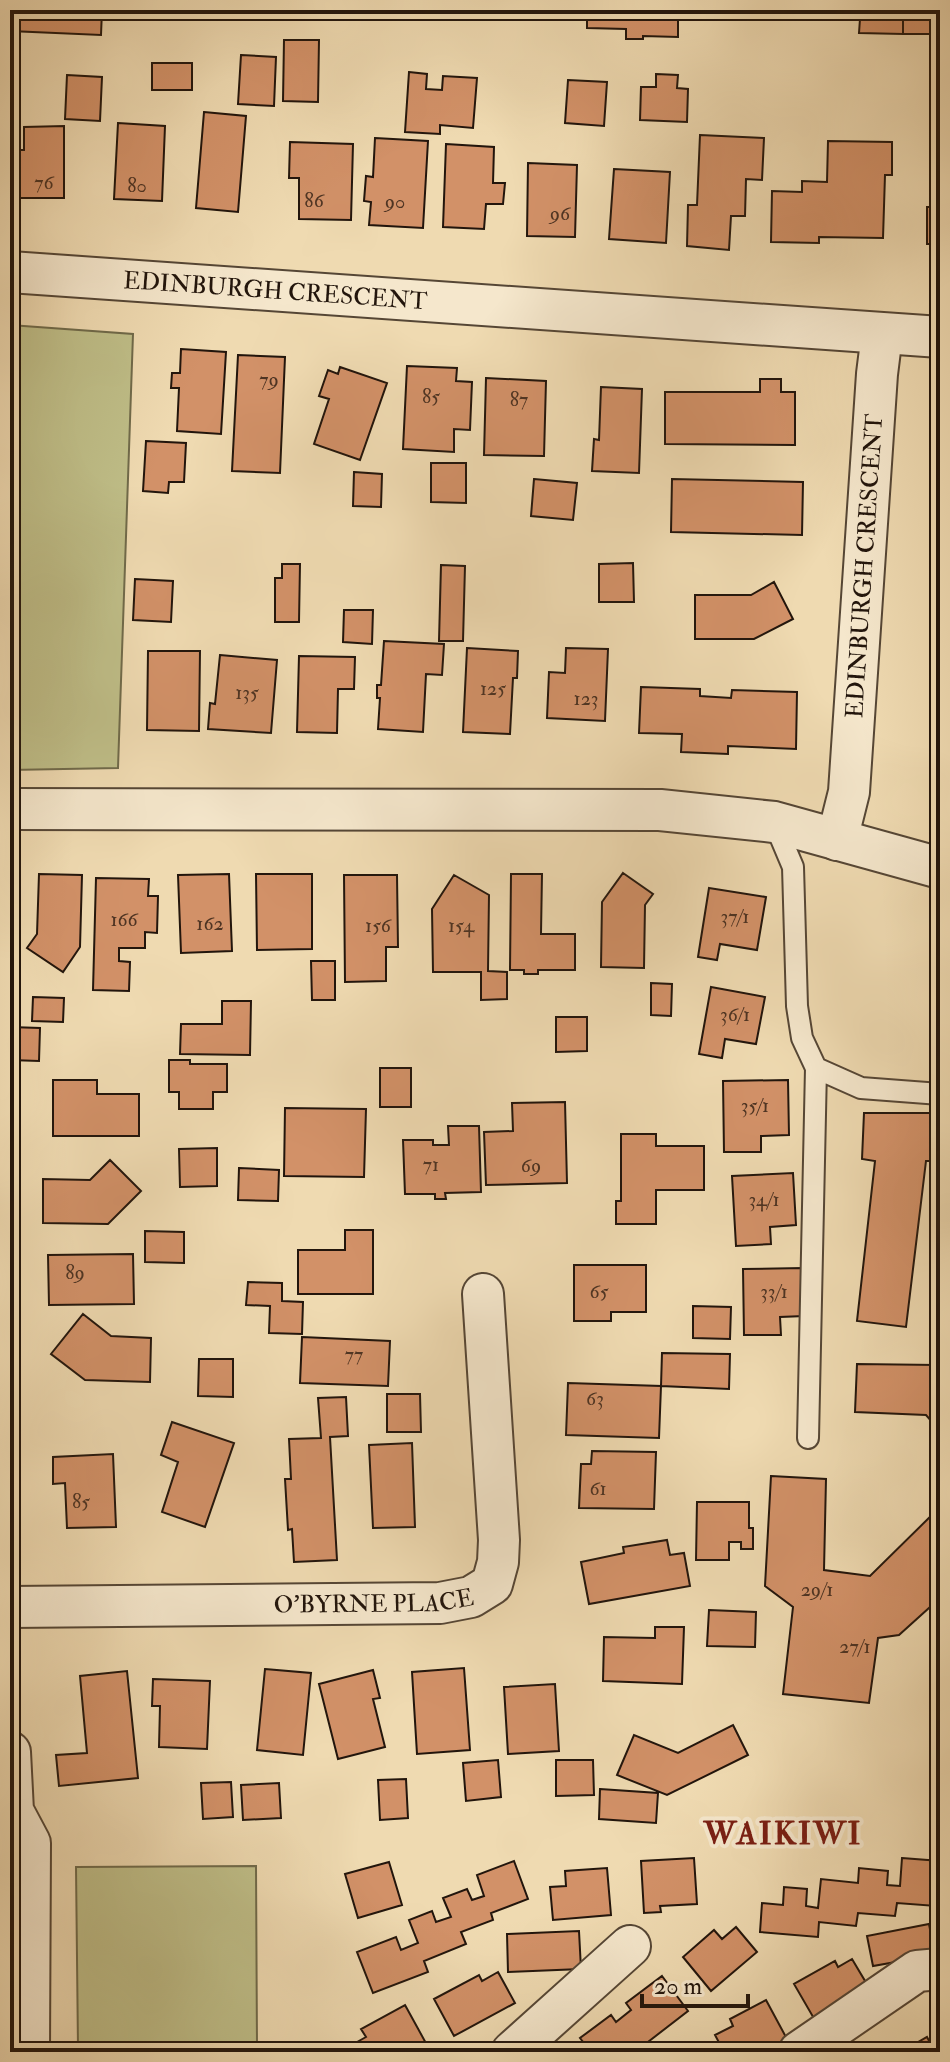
<svg xmlns="http://www.w3.org/2000/svg" width="950" height="2062" font-family="'IM FELL Double Pica',serif">
  <rect width="100%" height="100%" fill="#efdab1"/>
  <filter id="stains"><feTurbulence type="fractalNoise" baseFrequency=".0025" numOctaves="4"/><feColorMatrix values="0 0 0 0 .2 0 0 0 0 .09 0 0 0 0 .02 0 0 0 .5 -.17"/></filter>
  <radialGradient id="worn" r=".72"><stop offset=".6" stop-color="#630" stop-opacity="0"/><stop offset="1" stop-color="#630" stop-opacity=".3"/></radialGradient>
  <path fill="#bfbe88" stroke="#706a4a" stroke-width="2" d="M10,325L133,334L118,768L10,770Z
    M256,1866L257,2046L78,2048L76,1867Z"/>
  <path fill="#d29168" stroke="#22150c" stroke-width="2" d="M10,10H102L101,35L10,31Z
    M132,10H215V19L132,20Z
    M233,10H291L292,19L234,20Z
    M587,10H678V37L643,36V39H626V29L587,28Z
    M792,10H903V34L859,33L860,19L792,18Z
    M903,10H940V34H903Z
    M284,40H319L318,102L283,101Z
    M241,55L276,57L274,106L238,104Z
    M152,63H192V90H152Z
    M409,72L427,74L426,89L442,90L443,76L477,78L473,128L440,125V134L405,132Z
    M656,74L678,75L677,88L688,89L687,122L640,120L641,87H656Z
    M67,75L102,77L100,121L65,119Z
    M568,80L607,82L604,126L565,123Z
    M204,112L246,116L238,212L196,208Z
    M118,123L165,126L162,201L114,199Z
    M64,126V198H10V150H24V127Z
    M700,135L764,138L762,180L746,179L745,216H731L729,250L687,246L688,205H697Z
    M375,138L428,141L423,228L369,225L371,202L364,201L366,176L373,177Z
    M828,141L892,142V175H885L883,238L819,237V243L771,242L772,191L802,192V181L827,182Z
    M290,142L353,144L351,220L299,219V178H289Z
    M446,144L494,147L493,183H505L503,204H486L484,229L443,227Z
    M528,163L577,165L575,237L527,236Z
    M614,169L670,172L666,243L609,239Z
    M927,207H940V244H927Z
    M181,349L226,352L221,434L177,431L179,388H171L172,373H180Z
    M238,355L285,357L280,473L232,471Z
    M407,366L457,368L456,381L472,382L470,430L454,429V452L403,449Z
    M340,367L387,383L360,460L314,444L329,399L319,396L328,370L338,374Z
    M486,378L546,381L544,456L484,455Z
    M760,379H781V392H795V445L665,444V392H760Z
    M601,387L642,389L639,473L592,471L594,439L599,440Z
    M146,441L186,443L184,482H169L168,493L143,491Z
    M431,463H466V503L431,502Z
    M354,472L382,474L381,507L353,506Z
    M534,479L577,483L573,520L531,516Z
    M672,479L803,482L802,535L671,532Z
    M633,563L634,602H599V564Z
    M282,564H300L299,622H275V578H282Z
    M441,565L465,566L463,641H439Z
    M135,579L173,581L171,622L133,620Z
    M774,582L793,619L754,639H695V595H751Z
    M344,610H373L372,644L343,642Z
    M384,641L444,644L442,675L426,674L423,732L378,729L380,698H377V685H381Z
    M467,648L518,651L517,678H513L510,734L463,732Z
    M566,648L608,649L605,721L547,718L549,672L565,673Z
    M148,651H200L199,731L147,730Z
    M220,655L277,660L271,733L208,729L210,703L215,704Z
    M299,656L355,657L354,689H338L337,733L297,732Z
    M641,687L700,689V696L731,698L732,690L797,692L796,749L728,746V754L681,752L682,734L639,733Z
    M623,873L653,894L645,905L644,968L601,967L602,902Z
    M39,874L82,875L80,947L63,972L27,948L37,934Z
    M229,874L232,951L181,953L178,875Z
    M256,874H312V949L257,950Z
    M511,874H542L541,934H575V970H538V974H524V970H510Z
    M344,875H397L398,947H386V981L345,982Z
    M454,875L489,895L488,971L507,972V999L481,1000V972H433L432,909Z
    M96,878L149,879L148,896H158L157,933L145,932V948H119V961L130,962L129,991L93,990Z
    M709,888L766,897L757,950L720,944L717,960L698,957Z
    M311,961H335V1000H312Z
    M651,983L672,984L671,1016L651,1015Z
    M711,987L765,997L756,1044L725,1039L722,1058L699,1054Z
    M33,997L64,998L63,1022L32,1021Z
    M222,1001H251L250,1055L180,1054L181,1024H222Z
    M556,1017H587V1051L556,1052Z
    M10,1027L40,1028L39,1061L10,1060Z
    M169,1060H190V1064H227V1092H213V1109H179V1092H169Z
    M380,1068H411V1107H380Z
    M53,1080H97V1094H139V1136H53Z
    M788,1080L789,1135L761,1136V1152H724L723,1081Z
    M565,1102L567,1183L486,1185L484,1132L513,1131L512,1103Z
    M285,1108L366,1109L364,1177L284,1176Z
    M864,1113H940V1161H926L906,1327L857,1321L875,1161L862,1159Z
    M448,1126H479L481,1192L445,1193L446,1199H435V1194H405L403,1140H433V1145H449Z
    M621,1134H656V1146H704V1190H656V1224H616V1201H621Z
    M217,1148V1186L180,1187L179,1149Z
    M110,1160L141,1191L108,1224L43,1223V1179L90,1180Z
    M239,1168L279,1170L278,1201L238,1200Z
    M793,1173L796,1225L770,1227L771,1244L736,1246L732,1176Z
    M345,1230H373V1294H298V1250H345Z
    M145,1231L184,1232V1263L145,1262Z
    M940,1232V1431L926,1415L855,1412L857,1364L937,1365Z
    M133,1254L134,1304L49,1305L48,1255Z
    M574,1265H646V1312H611V1321H574Z
    M803,1268L804,1316L780,1317L781,1335H744L743,1269Z
    M248,1282L282,1283V1301L303,1302L302,1334L269,1333L270,1306L246,1305Z
    M693,1306L731,1307L730,1339L693,1338Z
    M83,1314L111,1336L151,1338L150,1382L85,1380L51,1354Z
    M302,1337L390,1341L388,1386L300,1383Z
    M662,1353L730,1354L729,1389L661,1386Z
    M199,1359H233V1397L198,1396Z
    M568,1383L661,1386L659,1438L566,1435Z
    M387,1394H420L421,1432H387Z
    M346,1397L348,1436L330,1437L337,1560L294,1562L292,1529L288,1530L285,1479H291L289,1439L321,1438L318,1398Z
    M172,1422L234,1443L205,1527L162,1512L178,1462L161,1455Z
    M412,1443L415,1527L373,1528L369,1445Z
    M592,1451L656,1452L654,1509L579,1508L581,1464H591Z
    M113,1454L116,1527L67,1528L65,1483L53,1484V1457Z
    M771,1476L826,1479L824,1570L870,1576L940,1507V1598L899,1635L878,1638L869,1703L783,1694L793,1607L765,1586Z
    M697,1502H749V1528H753V1549H741V1542H729V1560H696Z
    M667,1540L670,1555L684,1553L690,1586L589,1604L581,1562L624,1553L623,1547Z
    M709,1610L756,1612L755,1647L707,1646Z
    M655,1627H684L682,1684L603,1681L604,1637L655,1638Z
    M464,1668L470,1750L417,1754L412,1672Z
    M265,1669L311,1673L303,1755L257,1750Z
    M373,1670L380,1698L373,1699L385,1747L338,1759L319,1684Z
    M127,1671L138,1778L59,1786L56,1755L87,1753L80,1676Z
    M153,1679L210,1681L207,1749L159,1747L160,1706H152Z
    M555,1684L559,1751L508,1754L504,1687Z
    M733,1725L748,1755L667,1795L617,1775L634,1735L678,1753Z
    M498,1760L501,1797L466,1801L463,1763Z
    M556,1760H593L594,1795L556,1796Z
    M406,1779L408,1818L380,1820L378,1780Z
    M231,1782L233,1817L203,1819L201,1783Z
    M279,1783L281,1818L243,1820L241,1785Z
    M600,1789L658,1793L656,1823L599,1819Z
    M694,1858L697,1904L660,1906L661,1912L644,1913L641,1861Z
    M902,1858L940,1861L936,1906L897,1903L895,1916L858,1913L856,1926L819,1922L818,1937L760,1932L762,1903L783,1905L784,1887L807,1889L806,1906L818,1908L821,1879L858,1883L859,1868L888,1871L887,1885L900,1886Z
    M514,1861L528,1899L491,1913L493,1920L461,1932L466,1944L424,1961L428,1972L373,1993L357,1952L396,1937L401,1950L418,1943L409,1920L432,1911L436,1922L451,1917L443,1898L467,1889L472,1900L484,1896L477,1875Z
    M389,1862L402,1905L358,1918L345,1874Z
    M607,1868L611,1915L553,1920L550,1887L566,1886L565,1871Z
    M929,1924L935,1955L873,1966L867,1936Z
    M736,1927L757,1952L711,1991L683,1957L714,1930L722,1939Z
    M579,1931L581,1969L508,1972L507,1934Z
    M852,1959L871,1991L816,2022L794,1984L835,1961L838,1967Z
    M498,1972L515,2003L454,2036L434,1999L479,1975L482,1981Z
    M662,1976L688,2011L635,2052H591L580,2038L611,2015L616,2022L631,2010L626,2003Z
    M766,2000L787,2039L763,2052H724L715,2035L733,2026L730,2019Z
    M405,2005L427,2045L414,2052H351L348,2047L366,2037L361,2029Z
    M927,2037L935,2052H901Z"/>
  <g fill="none" stroke-linecap="round" stroke-linejoin="round">
    <defs>
      <path id="service" d="M774,822L793,867L797,1006L802,1038L816,1068L861,1088L940,1094
        M808,1438L816,1068"/>
      <g id="minor">
        <path id="s1" d="M10,272L940,337"/>
        <path d="M10,809L660,810L774,822L940,868"/>
        <path id="s2" d="M837,840L849,792L877,374L882,334"/>
        <path id="s3" d="M10,1607L440,1603L471,1597L492,1584L498,1562L499,1540L483,1294"/>
        <path d="M10,1752L13,1811L30,1843L29,2052"/>
        <path d="M512,2052L630,1946"/>
        <path d="M799,2052L917,1971L940,1969"/>
      </g>
    </defs>
    <use href="#service" stroke="#554635" stroke-width="24"/>
    <use href="#minor" stroke="#554635" stroke-width="44"/>
    <use href="#service" stroke="#f5e7cc" stroke-width="20"/>
    <use href="#minor" stroke="#f5e7cc" stroke-width="40"/>
  </g>
  <g text-anchor="middle" stroke-width="8" stroke-linejoin="round" paint-order="stroke">
    <g font-size="20" fill="#4e3423">
      <text x="44" y="189">76</text>
      <text x="137" y="192">80</text>
      <text x="314" y="207">86</text>
      <text x="395" y="208">90</text>
      <text x="560" y="220">96</text>
      <text x="269" y="386">79</text>
      <text x="431" y="403">85</text>
      <text x="519" y="406">87</text>
      <text x="493" y="695">125</text>
      <text x="247" y="699">135</text>
      <text x="586" y="705">123</text>
      <text x="735" y="923">37/1</text>
      <text x="124" y="926">166</text>
      <text x="210" y="930">162</text>
      <text x="378" y="932">156</text>
      <text x="461" y="932">154</text>
      <text x="735" y="1021">36/1</text>
      <text x="755" y="1112">35/1</text>
      <text x="431" y="1171">71</text>
      <text x="531" y="1172">69</text>
      <text x="764" y="1206">34/1</text>
      <text x="75" y="1279">89</text>
      <text x="599" y="1298">65</text>
      <text x="774" y="1298">33/1</text>
      <text x="354" y="1361">77</text>
      <text x="595" y="1405">63</text>
      <text x="598" y="1495">61</text>
      <text x="81" y="1508">85</text>
      <text x="817" y="1596">29/1</text>
      <text x="855" y="1653">27/1</text>
    </g>
    <g font-size="24" fill="#22150c" stroke="#f5e7cc">
      <text dy="8" stroke="none"><textPath href="#s1" startOffset="266">EDINBURGH CRESCENT</textPath></text>
      <text dy="8" stroke="none"><textPath href="#s2" startOffset="276">EDINBURGH CRESCENT</textPath></text>
      <text dy="8" stroke="none"><textPath href="#s3" startOffset="364">O'BYRNE PLACE</textPath></text>
    </g>
    <g font-size="32" font-weight="bold" letter-spacing="2" fill="#7a1f14" stroke="#f5e7cc">
      <text x="783" y="1844">WAIKIWI</text>
    </g>
  </g>
  <rect width="950" height="2062" fill="none" stroke="#efdab1" stroke-width="40"/>
  <rect x="12" y="12" width="926" height="2038" fill="none" stroke="#22150c" stroke-width="4"/>
  <rect x="20" y="20" width="910" height="2022" fill="none" stroke="#22150c" stroke-width="2"/>
  <path d="M642 1994v12h106v-12" fill="none" stroke="#22150c" stroke-width="4"/>
  <text x="654" y="1994" font-size="24" fill="#22150c" stroke="#f5e7cc" stroke-width="6" paint-order="stroke">20 m</text>
  <rect width="100%" height="100%" filter="url(#stains)"/>
  <rect width="100%" height="100%" fill="url(#worn)"/>
</svg>
